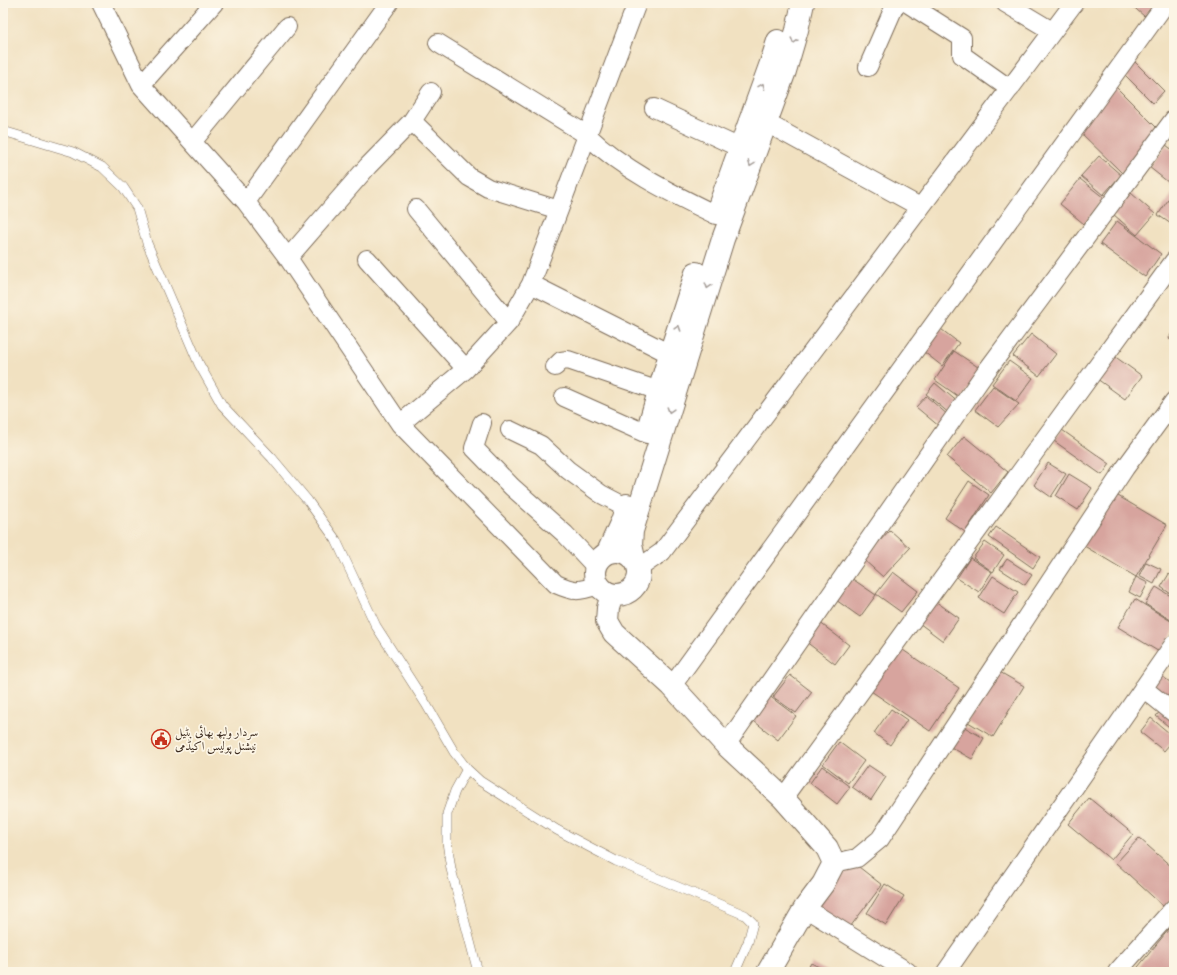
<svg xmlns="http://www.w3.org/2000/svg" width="1177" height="975" font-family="'Sorts Mill Goudy',Amiri,serif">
  <rect width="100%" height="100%" fill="#fcf5e5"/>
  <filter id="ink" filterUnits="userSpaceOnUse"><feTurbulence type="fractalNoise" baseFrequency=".025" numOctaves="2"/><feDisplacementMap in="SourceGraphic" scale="8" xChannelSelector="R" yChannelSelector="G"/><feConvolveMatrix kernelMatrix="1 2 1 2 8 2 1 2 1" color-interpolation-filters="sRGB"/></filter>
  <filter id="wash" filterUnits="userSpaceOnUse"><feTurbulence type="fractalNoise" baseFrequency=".012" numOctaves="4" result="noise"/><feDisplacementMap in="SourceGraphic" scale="16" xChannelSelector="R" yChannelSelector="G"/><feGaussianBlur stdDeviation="0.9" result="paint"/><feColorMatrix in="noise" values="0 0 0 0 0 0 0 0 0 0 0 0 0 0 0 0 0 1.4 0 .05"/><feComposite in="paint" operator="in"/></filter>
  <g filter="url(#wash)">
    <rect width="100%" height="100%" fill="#f1e1c1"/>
    <g id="blocks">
      <path fill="#d7a49e" d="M1129,3H1156L1144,16Z
        M1132,59L1164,91L1153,103L1121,71Z
        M1113,84L1158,129L1122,173L1078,130Z
        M1166,145L1174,151V184L1173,186L1149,167Z
        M1099,156L1121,175L1103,195L1081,176Z
        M1080,179L1104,198L1084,224L1060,204Z
        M1174,191V226L1158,215Z
        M1131,193L1155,214L1137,235L1113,214Z
        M1117,221L1161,254L1145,277L1100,244Z
        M937,326L959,343L942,366L919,348Z
        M1174,329V341L1169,338Z
        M1031,334L1056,354L1039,376L1013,356Z
        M954,351L981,369L962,399L935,380Z
        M1110,353L1142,376L1125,399L1093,376Z
        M1009,361L1033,378L1016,401L992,384Z
        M935,383L959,403L950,414L926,394Z
        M993,386L1019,404L998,427L975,410Z
        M926,396L949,416L940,427L916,407Z
        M1062,430L1110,464L1102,475L1054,441Z
        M964,436L1008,472L991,493L947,457Z
        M1048,463L1066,474L1051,497L1034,485Z
        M1069,474L1092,488L1078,510L1056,496Z
        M969,481L989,495L965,532L945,518Z
        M1113,493L1167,525L1136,577L1081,544Z
        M996,527L1040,557L1033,568L989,537Z
        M890,530L910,548L883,577L863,559Z
        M985,542L1004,555L993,572L973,558Z
        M970,558L992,572L979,592L957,578Z
        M1007,559L1032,575L1025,585L1000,569Z
        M1146,562L1161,569L1154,584L1139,576Z
        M893,572L918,591L901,612L876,594Z
        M1169,574L1174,578V596L1161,587Z
        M993,576L1018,592L1004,614L979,598Z
        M1136,577L1148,583L1140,598L1129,592Z
        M851,578L876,595L860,617L836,600Z
        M1156,587L1174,598V622L1145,604Z
        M1135,599L1174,623V631L1161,653L1118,627Z
        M935,601L959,618L943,641L919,623Z
        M819,622L849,645L835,664L805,641Z
        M897,646L959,688L930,731L868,689Z
        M998,671L1024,686L993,737L968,722Z
        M1159,674L1174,685V693L1168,701L1149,687Z
        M790,675L812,692L796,713L773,697Z
        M768,695L796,716L778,740L750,718Z
        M1163,708L1174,717V731L1156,716Z
        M891,709L907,720L890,745L874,733Z
        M1151,718L1174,737V739L1164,751L1140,732Z
        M959,724L984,738L972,759L947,745Z
        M839,742L864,761L848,783L823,764Z
        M868,765L886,777L871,800L852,787Z
        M822,766L850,787L837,804L810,783Z
        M1089,798L1133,834L1111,860L1068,824Z
        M1139,838L1174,869V896L1164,907L1116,863Z
        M850,860L882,885L847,931L815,906Z
        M885,884L904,896L886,925L867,913Z
        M1169,929L1174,933V972H1134Z
        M811,963L829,972H806Z"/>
    </g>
  </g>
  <g filter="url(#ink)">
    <use href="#blocks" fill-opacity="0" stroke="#7b6a57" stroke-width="1"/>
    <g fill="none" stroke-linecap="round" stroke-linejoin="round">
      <defs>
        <path id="lane" d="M3,131L73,152L102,167L123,187L137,208L147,243L199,364L222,405L272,458L308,501L336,540L376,626L426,704L454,752L467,769L480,781L557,830L616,861L745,915L753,923L748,942L735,972
          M467,769L455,791L447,814V842L451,869L478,972"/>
        <path id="street" d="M101,3L141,85L246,202L288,258L400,424L556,584C574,592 578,592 598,585
          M907,3L962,38V55L1010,89
          M1005,3L1052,31
          M438,43L587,135C623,170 671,193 716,215
          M868,67L896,3
          M141,85L214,3
          M654,108L740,148
          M754,116L920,207
          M412,121L431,92
          M193,141L287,27
          M246,202L389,3
          M416,209L509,322
          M288,258L368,166L412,121L469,177L488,188L559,210
          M367,259L466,369
          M531,284L670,354L683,357
          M555,367L561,361L568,360L659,391
          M564,397L647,434
          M482,423L474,448L512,487L565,534L595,566
          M400,424L466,369L509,322L531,284L637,3
          M510,430L541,445L568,470L601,494L626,507
          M639,568L662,552L1074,3
          M672,686L1166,3
          M1143,688L1174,713
          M726,745L985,373L1174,119
          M783,798L1174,261
          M834,863L857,858L880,839L1125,468L1174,401
          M805,908L908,972
          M946,972L1174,644
          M1117,972L1174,908"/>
        <path id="secondary" d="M717,212L771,63L778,41
          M648,429L670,354L696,273
          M595 573a22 22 0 1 1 44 0a22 22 0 1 1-44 0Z
          M608,552L622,521L627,505
          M634,558L631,545L632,531L723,239L785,71L797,30L803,3
          M612,595L608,608L607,621L614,633L672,686L726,745L783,798L827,848L834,863L823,884L805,908L768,972"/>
      </defs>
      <use href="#lane" stroke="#7b6a57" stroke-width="10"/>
      <use href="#street" stroke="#7b6a57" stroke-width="20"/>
      <use href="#secondary" stroke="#7b6a57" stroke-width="24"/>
      <use href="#lane" stroke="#fff" stroke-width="9"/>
      <use href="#street" stroke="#fff" stroke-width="18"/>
      <use href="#secondary" stroke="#fff" stroke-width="22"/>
    </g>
    <defs><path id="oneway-chevron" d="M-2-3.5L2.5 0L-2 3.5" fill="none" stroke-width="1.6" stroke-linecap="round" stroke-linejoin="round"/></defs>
    <g stroke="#a79f9a">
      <use href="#oneway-chevron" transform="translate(794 41) rotate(107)"/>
      <use href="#oneway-chevron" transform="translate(762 86) rotate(-69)"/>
      <use href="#oneway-chevron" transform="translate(751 164) rotate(111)"/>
      <use href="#oneway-chevron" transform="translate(708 286) rotate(107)"/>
      <use href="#oneway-chevron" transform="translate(678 328) rotate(-72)"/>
      <use href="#oneway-chevron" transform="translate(670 410) rotate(107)"/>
    </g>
  </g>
  <defs>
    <symbol id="civic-ring" viewBox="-11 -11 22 22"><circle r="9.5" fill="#fcf5e5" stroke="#c8321e" stroke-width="1.5"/><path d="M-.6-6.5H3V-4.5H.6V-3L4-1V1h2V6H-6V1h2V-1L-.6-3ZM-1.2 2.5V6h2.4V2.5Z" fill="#c8321e"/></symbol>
  </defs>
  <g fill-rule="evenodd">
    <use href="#civic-ring" x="150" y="728" width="22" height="22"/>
  </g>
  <g text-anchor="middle" stroke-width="3.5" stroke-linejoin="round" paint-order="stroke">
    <g font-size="12" fill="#3b2a1e" stroke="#fcf5e5" text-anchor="start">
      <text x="175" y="736">سردار ولبھ بھائی پٹیل<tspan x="175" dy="14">نیشنل پولیس اکیڈمی</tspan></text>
    </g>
  </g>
  <rect width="1177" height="975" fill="none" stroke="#fcf5e5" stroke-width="16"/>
</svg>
